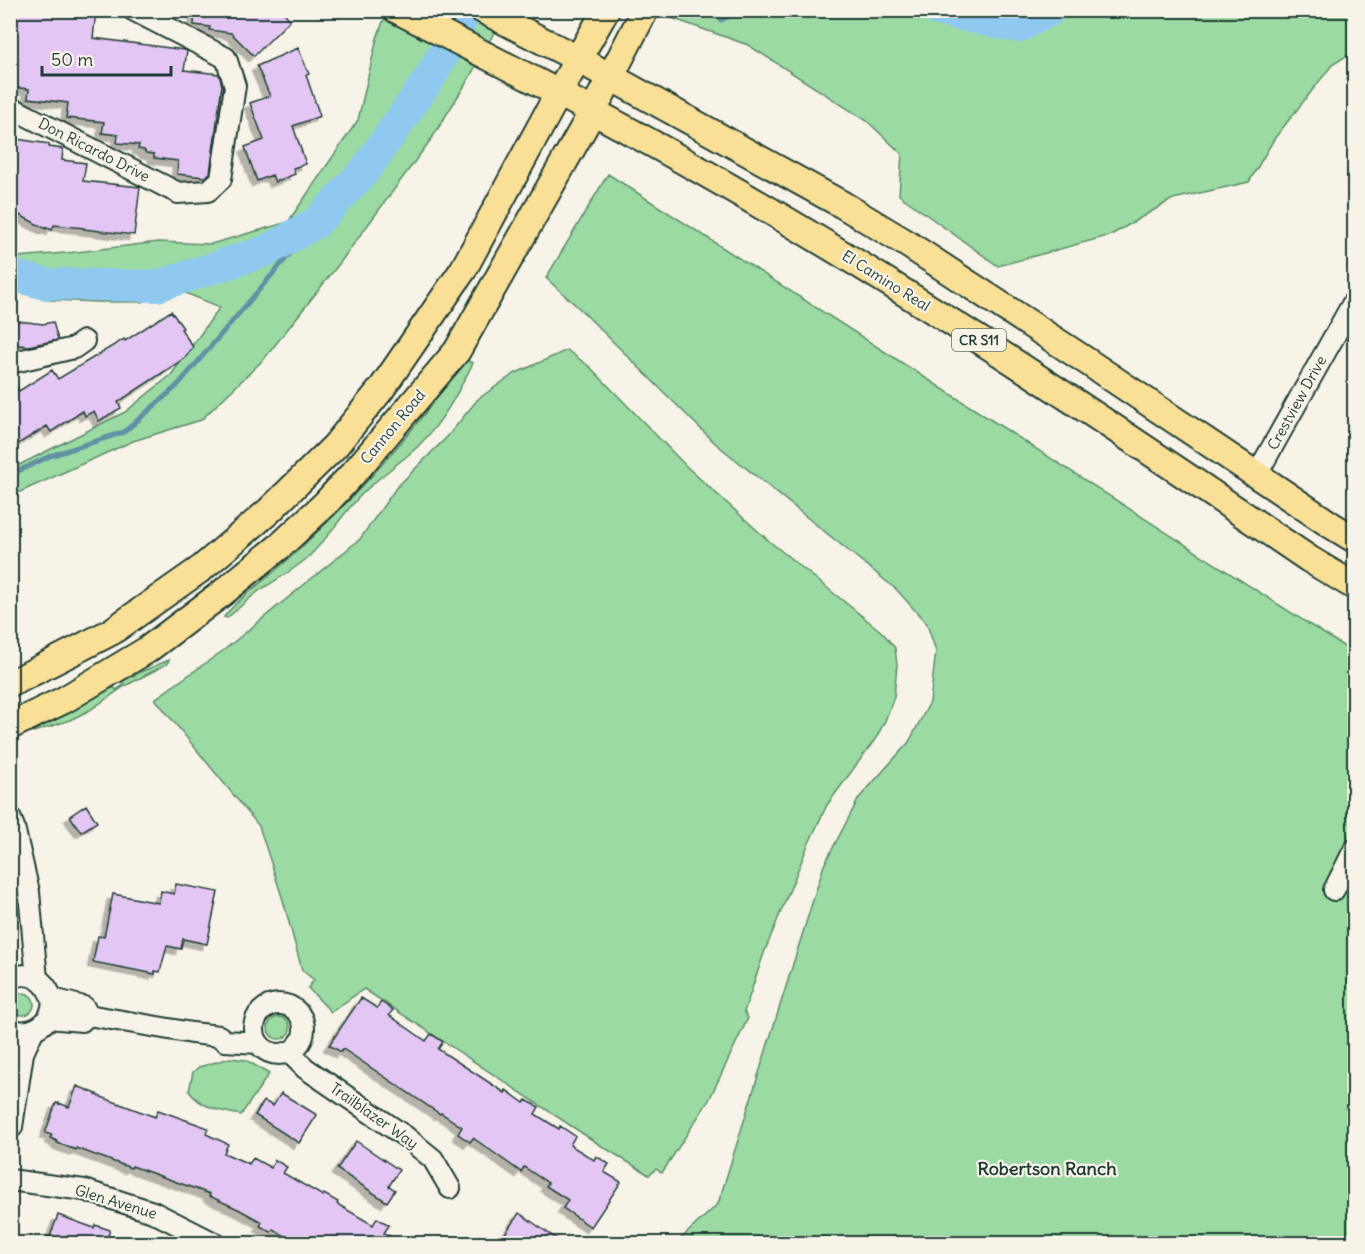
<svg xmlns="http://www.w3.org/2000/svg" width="1365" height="1254" font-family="Delius,sans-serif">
  <defs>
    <filter id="shadow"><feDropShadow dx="-5.5" dy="5.5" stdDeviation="0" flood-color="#0004"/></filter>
  </defs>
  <rect width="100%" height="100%" fill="#f7f3e8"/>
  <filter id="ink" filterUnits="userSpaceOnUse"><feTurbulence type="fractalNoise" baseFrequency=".0167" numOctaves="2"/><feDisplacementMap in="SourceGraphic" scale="12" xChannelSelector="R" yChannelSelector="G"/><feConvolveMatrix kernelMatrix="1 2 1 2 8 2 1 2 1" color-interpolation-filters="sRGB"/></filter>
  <g filter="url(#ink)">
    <path fill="#9bdaa2" stroke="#5d8c6b" stroke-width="1.5" d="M387,11H506L468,80L432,138L339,264L264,359L201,420L133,441L11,496V469L125,412L171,375L220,307L178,290L142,302H98L50,300L11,291L10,255L17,257L77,252L158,242L211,244L288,222L358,120L377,38Z
      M665,11H1354V51L1332,65L1274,139L1249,182L1173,199L1111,235L998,266L899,195L902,154L867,121L748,45L663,15Z
      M608,174L1354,653V1243H676L718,1204L824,865L859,798L909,742L930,702L936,651L927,624L897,590L715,443L581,310L546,278Z
      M567,350L590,367L687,467L769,541L883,633L895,648L897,665L894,697L885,721L876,738L827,805L808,845L764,953L744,1012L748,1018L709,1100L662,1173L656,1169L649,1175L600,1145L364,989L331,1012L308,988L314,980L302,970L283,900L259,826L155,699L224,650L360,539L396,488L447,437L478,399L514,374Z
      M465,360L473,363C456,397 438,431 407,456C392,468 376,480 362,494C341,515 327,541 305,560C290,572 274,581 259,591C248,599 238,609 227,618L224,617C235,602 250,592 264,580C281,566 297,552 312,537C369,483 419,424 465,360Z
      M169,660L167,664L125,686L90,710L70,720L34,732L32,731L114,687L116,690L124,685L123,681L143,671Z
      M12 1004a11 11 0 1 1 22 0a11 11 0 1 1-22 0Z
      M268 1028a11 11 0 1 1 22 0a11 11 0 1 1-22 0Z
      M230,1058L246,1060L269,1074L241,1115C221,1111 201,1108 189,1091L193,1072L199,1067Z"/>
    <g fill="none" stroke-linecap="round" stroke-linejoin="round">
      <path stroke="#6391a4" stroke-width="5" d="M721,20L742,10
        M10,475L50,456L124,432L177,386L317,222"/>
      <path stroke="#90c9ef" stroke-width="32" d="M938,10L1018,27L1050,10
        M10,275L47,284L157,286L266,251L317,222L366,169L431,76L467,10"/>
    </g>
    <path fill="#e3c6f4" stroke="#1f3d34" stroke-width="1.5" filter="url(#shadow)" d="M10,10H84L96,12L93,38L185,50L187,51L184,70L219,74L222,85L210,173L205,177L177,174L178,161L154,158V154L146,153L144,150L138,149L139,145L117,143L118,135L102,133L104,122L66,118L68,103L28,98L29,89L10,87Z
      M195,10H282L290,20L254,56L231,33L209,30L210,27L194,25Z
      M298,48L309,74L306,75L320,116L293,126L306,164L293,168L295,174L275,182L272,175L257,181L245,147L264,140L250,103L270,96L257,66Z
      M10,138L49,144V147L63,149L62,160L86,163L83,181L140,187L134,235L84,229V228L54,225L52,230L46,227V229L10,210Z
      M171,311L183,328L181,329L193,347L185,358L118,402L121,408L99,421L94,411L85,416L83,411L51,432L47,426L10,449V378L19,391L52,370L58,379L124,339L125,341Z
      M10,320L43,324L53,322L58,340L28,346L10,344Z
      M86,805L97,822L81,832L70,816Z
      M176,884L218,892L207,944L183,939L181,949L167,946L160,972L155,971V974L93,962L98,936L104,937L113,894L159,903L161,891L174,894Z
      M361,998L377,1008L381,1002L393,1010L389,1015L426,1041L431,1034L443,1042L438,1049L505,1093L506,1090L524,1103L526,1100L539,1107L535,1114L559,1129L560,1126L575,1136L570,1145L594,1160L596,1156L609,1164L604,1172L621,1182L591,1227L563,1208L568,1200L546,1186L548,1183L524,1167L521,1172L473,1138L470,1142L458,1134L462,1127L441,1113L440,1114L343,1049L341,1052L329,1045Z
      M77,1086L97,1094L96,1095L155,1117L158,1110L208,1128L206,1134L228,1144L224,1153L249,1164L253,1158L271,1168L275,1160L287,1167L283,1173L323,1196L324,1194L338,1202L337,1204L373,1225L377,1218L389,1225L384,1233L404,1244H298L273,1229L271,1232L260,1226L262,1222L238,1209L209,1196L210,1194L132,1166L131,1168L76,1148V1150L57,1143V1141L50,1138L52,1135L45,1133L56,1103L59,1104V1103L69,1107Z
      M281,1093L317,1115L299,1143L255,1115L264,1101L273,1106Z
      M356,1141L399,1170L389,1186L395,1190L387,1202L337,1169Z
      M519,1213L564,1244H498Z
      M58,1215L94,1228L95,1225L110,1230L105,1244H63L49,1239Z"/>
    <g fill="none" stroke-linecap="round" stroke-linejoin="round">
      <defs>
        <path id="minor" d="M10,107L178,193L208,191L221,179L235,86L226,58L133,10
          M10,363L74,348L84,341
          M1257,474L1354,301
          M10,817L14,827L29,892L37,979
          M1334,890L1354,850
          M10,978C25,972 40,976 48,990C49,993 52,996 52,999C53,1000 52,1007 52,1008C48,1027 28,1036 10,1029
          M53,999L84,1007L88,1015
          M254 1029a25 25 0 1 1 50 0a25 25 0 1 1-50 0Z
          M88,1015L192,1033L219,1036L225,1041L258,1043
          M48,1018L82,1021L88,1015
          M289,1052L305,1068L406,1137L433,1159L450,1188
          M10,1128L12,1127L23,1053L33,1031
          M10,1180L84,1190L153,1212L216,1244"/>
        <path id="major" d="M397,10C505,65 613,120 719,181C921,297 1116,428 1309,559L1354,586
          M483,10L578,59L843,205L906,243L1088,362L1331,525L1354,539
          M10,684L111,632L202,568L269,511L335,446L382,388L463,270L558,94L606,10
          M10,726L64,700L147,650L221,594L280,546L325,504L358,468L457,351L593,111L645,10"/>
      </defs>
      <use href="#minor" stroke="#1f3d34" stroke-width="24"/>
      <use href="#major" stroke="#1f3d34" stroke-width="30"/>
      <use href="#minor" stroke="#f7f3e8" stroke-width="20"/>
      <use href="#major" stroke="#fadf96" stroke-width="26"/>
    </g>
  </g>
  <g text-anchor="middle" stroke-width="4.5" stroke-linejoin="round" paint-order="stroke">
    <rect fill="#f7f3e8" stroke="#60746a" stroke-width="1.5" x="952" y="329" width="54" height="22" rx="4.5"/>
    <g font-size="14" font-weight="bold" fill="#1f3d34">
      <text x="979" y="345">CR S11</text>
    </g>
    <g font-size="15" fill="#1f3d34" stroke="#f7f3e8">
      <text transform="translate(94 150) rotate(27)" y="5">Don Ricardo Drive</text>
      <text transform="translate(886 281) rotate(32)" y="5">El Camino Real</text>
      <text transform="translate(1297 403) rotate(-61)" y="5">Crestview Drive</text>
      <text transform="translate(393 427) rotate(-50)" y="5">Cannon Road</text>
      <text transform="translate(374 1116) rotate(35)" y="5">Trailblazer Way</text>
      <text transform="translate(116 1202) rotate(17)" y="5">Glen Avenue</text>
    </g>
    <g font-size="18" font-weight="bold" fill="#1f3d34" stroke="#f7f3e8">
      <text x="1047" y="1175">Robertson Ranch</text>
    </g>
  </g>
  <rect width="1365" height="1254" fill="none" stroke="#f7f3e8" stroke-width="36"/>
  <rect x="18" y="18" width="1329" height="1218" fill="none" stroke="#1f3d34" stroke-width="2" filter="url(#ink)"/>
  <path d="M42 66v9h129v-9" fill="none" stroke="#1f3d34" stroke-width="3"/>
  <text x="51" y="66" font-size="18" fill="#1f3d34" stroke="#f7f3e8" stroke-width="4.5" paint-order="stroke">50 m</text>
</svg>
